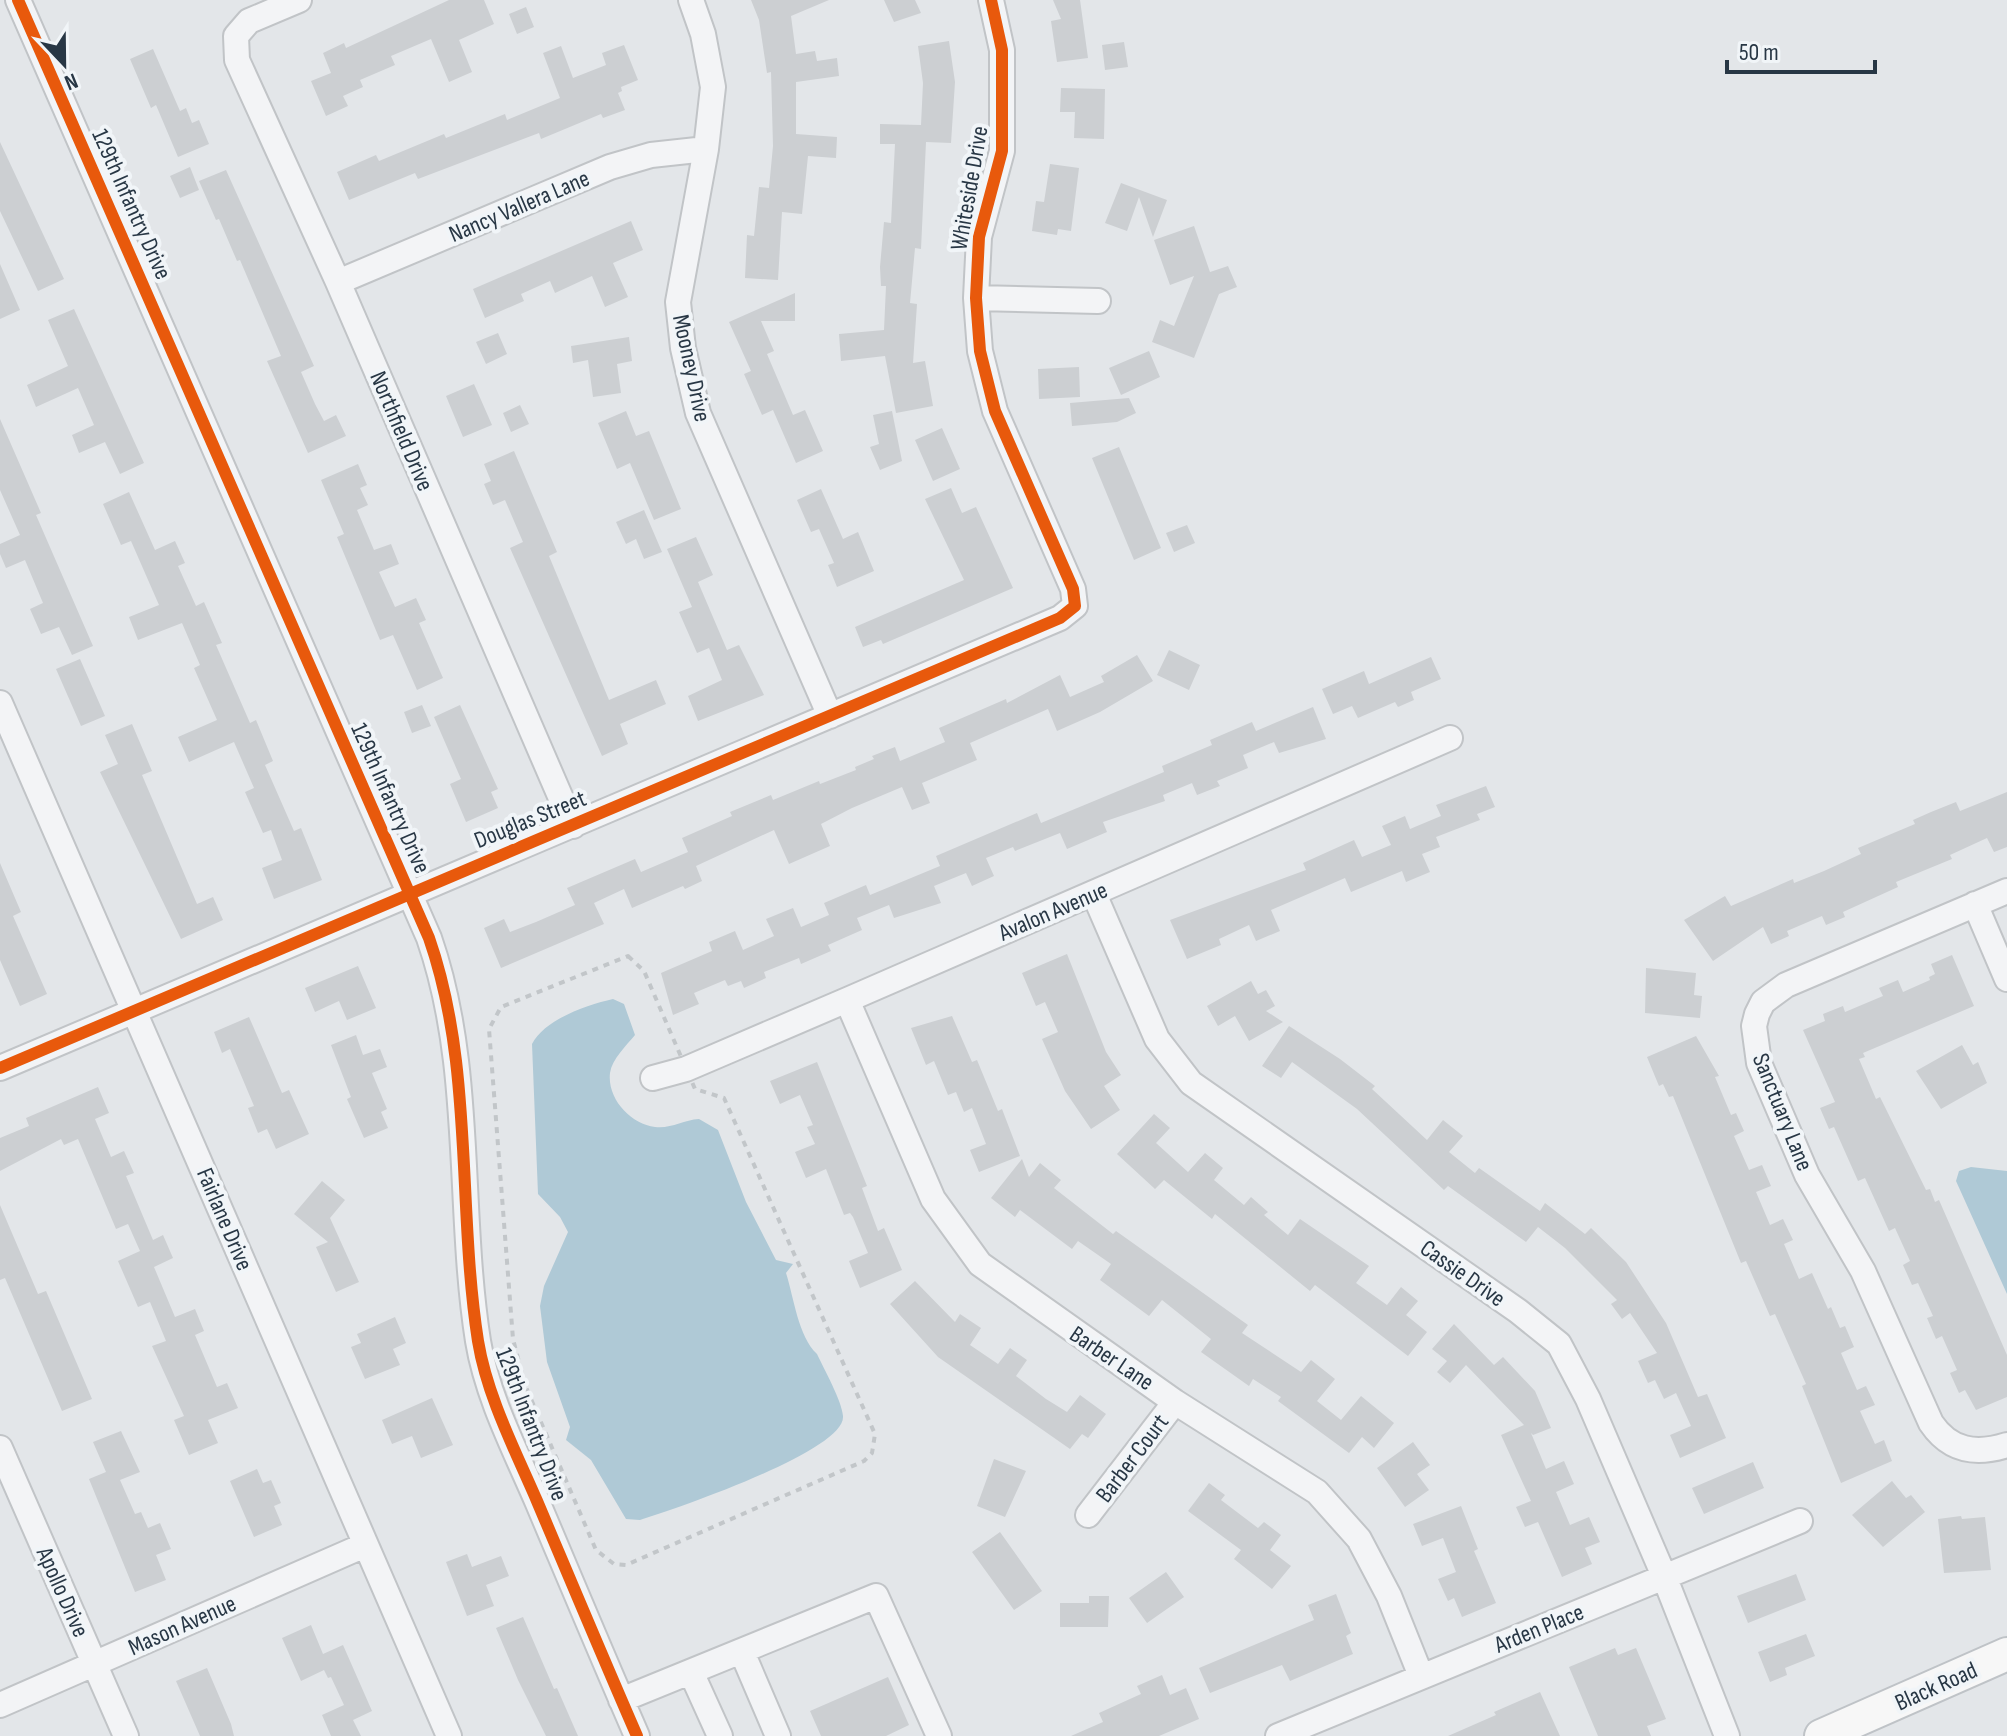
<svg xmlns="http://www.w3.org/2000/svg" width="2007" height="1736" font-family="'Sofia Sans Condensed',sans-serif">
  <rect width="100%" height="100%" fill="#e3e6e9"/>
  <path fill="#afc9d6" d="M613,999L624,1004L635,1035C626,1046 612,1059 610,1073C607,1099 631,1124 655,1127C671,1129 683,1120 699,1119L718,1130L746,1202L776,1260L793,1264L786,1273C794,1298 798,1336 817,1354C824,1369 842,1401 843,1416C846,1451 672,1510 640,1520L626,1519L591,1460L566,1440L570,1427L547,1362L540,1306L544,1286L568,1232L560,1217L538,1194L532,1044C545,1019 587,1005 613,999Z
    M1971,1167L2007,1171V1294L1956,1181L1959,1171Z"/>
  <path fill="#cccfd2" d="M449,0H484L494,24L459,40L472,72L449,82L431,39L391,56L395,65L360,80L363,87L343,96L348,106L326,116L311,81L331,73L323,53L344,43L346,48Z
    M751,0H829L791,16L796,54L815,51L817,61L837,58L839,76L796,82V134L837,137L836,158L808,156L802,214L782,212L778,280L745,278L747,235L754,236L759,187L769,188L773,146L771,72L767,73L759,20Z
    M884,0H915L921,13L894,22Z
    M1053,0H1080L1088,58L1057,62L1051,21L1061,19Z
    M526,7L534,27L517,34L509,14Z
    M949,41L955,82L951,143L926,142L921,249L915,248L910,303L917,304L913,363L925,361L933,406L896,413L885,356L841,361L839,334L884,330L886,286H881L880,267L884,222L891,223L895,144H880V124L921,125L923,83L918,46Z
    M1124,42L1128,67L1105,70L1102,45Z
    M624,45L638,80L621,87L622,91L618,93L625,110L603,118L601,114L541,139L539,133L418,179L415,173L349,200L337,172L376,155L379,161L444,134L446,138L505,114L507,120L560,98L543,53L561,46L573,78L606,65L602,53Z
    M153,49L180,111L186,108L192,123L199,120L209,144L178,157L156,105L151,108L130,59Z
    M1061,88L1105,89L1104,139L1074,138L1075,112H1060Z
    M0,142L64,279L38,291L0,211Z
    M1050,164L1079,168L1071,231L1058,229L1057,235L1032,231L1036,201L1044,202Z
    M190,167L199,190L180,198L170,176Z
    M226,170L314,366L301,372L315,404L324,421L336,415L346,436L308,453L267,361L281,356L240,260L237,261L219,219L216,220L199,181Z
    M1121,183L1167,200L1153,237L1139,197L1127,231L1105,223Z
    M631,221L643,250L613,263L628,297L605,307L592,276L555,293L550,281L521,294L524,301L485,318L473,289Z
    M1194,226L1210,272L1228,266L1237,287L1219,294L1194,358L1152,342L1160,320L1174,326L1194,276L1170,285L1154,240Z
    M0,264L20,310L0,319Z
    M795,293V321H761L774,351L767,354L793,415L805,410L823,451L796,463L773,410L762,415L744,374L751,371L729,322Z
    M74,309L144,463L120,474L105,442L79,453L72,435L94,425L78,388L36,407L27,385L68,366L48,320Z
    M498,333L507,354L486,364L476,342Z
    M629,337L632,361L617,364L621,393L593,397L588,360L573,363L571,346Z
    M1149,351L1160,377L1121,395L1109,368Z
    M1079,367L1080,397L1039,399L1038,369Z
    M474,384L492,425L463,437L446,396Z
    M1129,398L1136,413L1117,422L1072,426L1070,403Z
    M520,405L529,424L511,432L503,413Z
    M626,411L636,436L649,431L681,509L654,520L630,463L617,469L598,423Z
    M892,411L902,461L880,470L870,447L879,444L873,415Z
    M0,419L41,513L36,515L93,646L72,655L59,627L41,634L30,609L43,603L25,560L6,568L0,554V544L20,535L0,490Z
    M942,428L960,469L933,481L915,440Z
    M1119,447L1161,548L1134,560L1092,458Z
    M514,451L557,552L549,556L609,700L656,680L666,704L620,724L628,744L602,756L510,548L523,542L505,500L493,505L484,484L491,481L484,464Z
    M358,464L367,485L360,488L368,505L357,510L374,550L391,544L399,564L379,572L395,607L416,598L426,620L419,623L443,678L417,690L393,635L380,640L337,537L344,534L321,480Z
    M951,488L962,513L976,507L1013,588L883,644L881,640L863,647L855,627L964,580L925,499Z
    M821,489L843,539L858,532L874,571L837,587L828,565L834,563L819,529L811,532L797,500Z
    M129,492L155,550L175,541L185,563L178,566L196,606L204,602L222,643L216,645L250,723L256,720L273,761L265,765L294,831L301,828L322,880L274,899L262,868L282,860L271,830L263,833L245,792L254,788L234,742L189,762L178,737L217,720L194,668L200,665L182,623L138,640L129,617L159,605L131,541L121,545L103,504Z
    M644,510L662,552L644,559L636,539L626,544L616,522Z
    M1187,525L1195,543L1174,552L1166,533Z
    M696,537L713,575L698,582L727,650L739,645L764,695L698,721L688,696L722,680L709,648L697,653L679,612L692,607L667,549Z
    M1169,650L1200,665L1189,690L1157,675Z
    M1137,655L1153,681L1100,712L1057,731L1048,709L970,743L977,760L922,783L930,803L912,810L902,787L852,808L821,824L830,846L789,864L774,830L696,866L702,881L685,889L683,886L632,908L624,889L594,903L604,924L501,968L484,928L504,919L510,932L536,922L575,905L567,888L635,859L641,872L688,852L682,838L732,816L730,812L771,795L773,800L819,781L820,784L856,770L855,767L874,759L872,756L895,747L900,761L945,742L939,728L1006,699L1007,703L1060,675L1070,697L1104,682L1101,676Z
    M1431,657L1441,679L1411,692L1414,700L1398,707L1395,702L1358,718L1352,706L1333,714L1322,689L1364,671L1369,684Z
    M80,659L105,716L81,726L56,669Z
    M422,705L431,726L412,733L404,712Z
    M460,705L498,789L491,792L498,808L466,822L450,784L461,779L434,717Z
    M1313,707L1326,739L1279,753L1274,742L1243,755L1248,768L1217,781L1220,786L1197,795L1192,783L1163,795L1165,801L1103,822L1107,832L1067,849L1060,833L1015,851L1013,847L986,858L994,876L972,886L966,873L934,886L941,903L894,918L889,905L857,918L862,930L828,945L831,951L801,964L799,958L764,972L766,978L744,988L741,981L728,986L725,980L694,993L699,1004L673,1015L661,973L712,951L709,942L735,931L743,950L774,936L766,919L793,908L801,927L829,915L824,903L866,885L870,895L940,866L936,856L1037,813L1041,823L1164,772L1162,766L1212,745L1210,740L1252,722L1256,731Z
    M132,724L152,771L142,775L197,904L213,897L223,920L181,939L100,772L118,764L105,735Z
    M1486,786L1495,807L1477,814L1480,820L1436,837L1440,847L1422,854L1430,872L1406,882L1402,871L1351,892L1345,878L1271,910L1280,931L1256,941L1249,925L1219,939L1221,945L1187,959L1170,920L1306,870L1303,863L1354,840L1362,857L1391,845L1382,826L1405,816L1410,829L1441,816L1436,805Z
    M2007,792V847L1994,852L1987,838L1950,855L1952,859L1896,882L1898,887L1843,912L1845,917L1826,925L1822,916L1787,931L1789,936L1771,944L1763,927L1713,961L1684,920L1725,896L1731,906L1793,879L1794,883L1824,871L1861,854L1858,848L1915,824L1913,820L1931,812L1956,802L1960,811Z
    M0,863L21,912L13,916L47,994L20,1006L0,960Z
    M1067,954L1106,1052L1121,1075L1104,1086L1120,1110L1091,1129L1065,1091L1042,1039L1058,1032L1045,1002L1036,1006L1022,973Z
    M1952,955L1974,1006L1863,1053L1865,1057L1859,1059L1876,1099L1880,1097L1926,1190L1930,1189L1935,1202L1939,1200L2007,1355V1397L1976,1410L1965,1390L1959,1393L1950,1373L1957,1370L1942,1336L1936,1339L1927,1318L1933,1316L1918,1283L1912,1285L1903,1265L1910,1261L1895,1228L1889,1231L1865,1178L1858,1181L1834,1127L1829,1129L1820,1108L1835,1102L1803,1030L1825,1021L1823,1014L1843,1006L1845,1012L1883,996L1879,988L1898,980L1903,992L1930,980L1929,977L1935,974L1931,964Z
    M358,966L376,1008L347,1020L339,1001L315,1012L305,988Z
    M1646,968L1696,973L1694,995L1702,996L1700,1018L1645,1013Z
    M1251,981L1258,994L1266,990L1275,1006L1266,1011L1283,1022L1249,1041L1235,1016L1218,1026L1207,1006Z
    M952,1016L972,1062L977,1060L998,1111L1002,1109L1020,1156L979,1172L970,1150L986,1144L972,1108L964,1112L956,1092L948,1095L934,1061L926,1065L911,1028Z
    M249,1017L282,1093L289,1090L309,1134L276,1149L267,1129L258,1133L248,1108L254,1106L230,1049L222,1053L214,1032Z
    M1289,1026L1340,1059L1375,1086L1372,1089L1427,1140L1443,1120L1463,1136L1449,1152L1475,1173L1479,1168L1540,1211L1545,1203L1585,1234L1591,1228L1626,1262L1666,1323L1698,1397L1707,1394L1726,1438L1680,1458L1670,1435L1691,1426L1676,1393L1664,1399L1655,1380L1648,1383L1638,1361L1657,1353L1630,1313L1622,1319L1611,1304L1617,1300L1565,1248L1538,1227L1526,1242L1448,1186L1444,1190L1357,1109L1292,1062L1281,1078L1262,1066Z
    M356,1035L363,1055L380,1049L387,1067L372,1073L387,1109L381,1112L388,1128L364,1138L347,1099L351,1097L331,1045Z
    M1696,1036L1719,1076L1715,1077L1731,1115L1736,1113L1744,1131L1734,1136L1749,1170L1762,1165L1771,1186L1756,1192L1770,1225L1783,1219L1793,1240L1784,1244L1799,1279L1812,1273L1828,1309L1831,1307L1840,1328L1845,1326L1854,1347L1841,1353L1857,1390L1866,1386L1875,1405L1860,1411L1875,1444L1884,1440L1892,1461L1841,1483L1802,1386L1806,1384L1775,1314L1770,1316L1746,1261L1741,1263L1673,1096L1669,1097L1663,1084L1659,1086L1647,1057Z
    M1962,1045L1973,1065L1978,1062L1987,1083L1941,1109L1916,1071Z
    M817,1062L867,1186L862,1188L878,1231L884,1228L902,1270L860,1288L849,1261L868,1253L853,1217L850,1213L844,1215L826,1169L806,1178L795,1152L815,1144L807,1127L813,1125L800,1095L780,1104L770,1081Z
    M98,1087L109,1113L95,1119L111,1157L124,1151L134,1173L126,1176L153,1240L163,1235L173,1258L154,1267L175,1317L195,1309L204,1331L195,1335L217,1387L227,1383L238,1408L208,1420L218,1443L189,1455L174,1420L184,1416L152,1346L166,1341L150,1302L138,1307L118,1261L140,1251L128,1224L116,1229L78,1139L64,1145L61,1139L0,1171V1138L29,1126L26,1118Z
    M1154,1114L1170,1128L1156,1143L1188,1172L1205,1153L1223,1168L1214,1180L1244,1205L1251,1197L1268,1212L1264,1215L1288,1235L1300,1219L1369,1266L1356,1283L1387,1305L1401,1287L1418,1301L1406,1315L1427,1332L1408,1356L1315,1285L1310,1291L1215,1214L1212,1219L1164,1180L1155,1189L1117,1154Z
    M1022,1159L1029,1177L1040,1163L1061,1180L1054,1188L1113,1234L1116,1231L1248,1325L1242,1333L1301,1372L1311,1360L1335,1379L1317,1401L1341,1420L1361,1396L1394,1423L1374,1448L1362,1437L1349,1453L1278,1401L1281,1397L1253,1379L1249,1386L1201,1352L1211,1339L1162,1300L1149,1316L1100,1280L1111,1264L1078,1241L1072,1249L1020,1210L1015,1217L991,1198Z
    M322,1181L345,1200L330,1218L359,1282L336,1292L316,1247L328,1242L294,1214Z
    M0,1205L38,1294L46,1291L92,1399L62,1411L5,1278L0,1280Z
    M915,1281L955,1322L960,1314L981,1328L970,1345L998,1364L1010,1348L1027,1360L1016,1376L1046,1399L1067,1412L1080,1395L1106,1414L1088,1438L1082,1434L1070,1449L938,1357L890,1304Z
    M395,1317L406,1343L393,1349L400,1365L365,1379L351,1347L361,1343L357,1334Z
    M1454,1324L1494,1365L1503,1357L1535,1391L1551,1428L1533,1435L1531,1433L1546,1469L1564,1461L1574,1484L1556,1492L1570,1525L1589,1517L1600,1542L1585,1548L1592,1564L1562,1577L1538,1522L1525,1527L1516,1507L1531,1501L1501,1435L1524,1425L1466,1365L1450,1383L1437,1372L1447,1361L1432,1349Z
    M432,1398L453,1445L421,1458L412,1436L392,1444L382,1420Z
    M121,1431L140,1472L120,1480L135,1514L141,1512L148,1528L160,1523L171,1549L156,1555L166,1580L135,1592L89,1479L106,1472L93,1442Z
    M1413,1442L1430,1465L1417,1474L1429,1490L1405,1507L1377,1468Z
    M994,1459L1026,1471L1005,1517L977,1506Z
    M1753,1462L1764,1488L1704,1514L1692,1488Z
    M257,1469L263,1483L271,1480L281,1503L274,1506L282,1525L254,1537L230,1481Z
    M1892,1481L1906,1498L1911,1495L1925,1512L1883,1547L1852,1515Z
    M1209,1483L1225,1495L1221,1500L1258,1528L1264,1522L1281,1535L1270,1550L1291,1566L1272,1589L1234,1559L1241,1550L1188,1511Z
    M1461,1506L1478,1549L1474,1551L1496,1603L1462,1617L1454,1598L1448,1601L1438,1579L1456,1572L1443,1538L1422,1546L1413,1524Z
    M1961,1516L1962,1519L1985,1517L1991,1570L1944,1573L1938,1519Z
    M1000,1532L1042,1591L1014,1610L972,1552Z
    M467,1554L472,1567L501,1556L509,1576L486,1585L494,1606L467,1616L446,1562Z
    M1166,1572L1184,1597L1147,1623L1129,1598Z
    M1796,1574L1806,1600L1748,1623L1737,1596Z
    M1336,1594L1351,1633L1346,1636L1353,1654L1290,1681L1282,1665L1210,1693L1199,1668L1314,1620L1308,1605Z
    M1089,1596H1109L1108,1627H1060V1603H1089Z
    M523,1617L554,1689L557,1688L578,1736H546L518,1680L496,1628Z
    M311,1625L323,1654L343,1645L372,1711L353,1720L361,1736H331L322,1715L344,1705L331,1677L328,1678L324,1670L301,1681L282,1638Z
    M1806,1634L1815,1656L1785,1668L1787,1675L1770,1682L1758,1652Z
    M1615,1648L1618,1655L1636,1648L1666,1719L1647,1726L1651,1736H1598L1569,1667Z
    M207,1668L231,1724L234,1736H200L176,1681Z
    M1162,1675L1170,1695L1186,1688L1199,1719L1159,1736H1071L1103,1722L1099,1713L1141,1694L1137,1686Z
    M888,1677L909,1725L886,1736H821L810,1711Z
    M1540,1692L1560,1736H1448L1496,1715L1494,1712Z"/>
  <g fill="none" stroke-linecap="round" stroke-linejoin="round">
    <defs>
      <path id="minor" d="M18,0L429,938C474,1067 457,1207 478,1341C487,1396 515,1450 537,1501C570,1579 603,1658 637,1736
        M299,0L249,21L236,36L237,60L338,282L573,826
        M691,0L703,34L713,87L706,149L678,302L683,348L698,413L830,716
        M338,282L610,167L651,155L706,149
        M976,298L1098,301
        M0,703L449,1736
        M2007,891L1786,985L1763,1002L1757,1014L1754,1026L1759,1063L1807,1175L1863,1271L1931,1423C1950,1451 1976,1455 2007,1445
        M1094,894L1157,1039L1191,1083L1518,1311L1559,1344L1588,1399L1664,1576L1727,1736
        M1975,904L2007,979
        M847,1000L933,1199L980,1264L1175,1402L1317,1492L1359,1539L1389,1596L1421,1676
        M0,1068L1060,618L1075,606L1073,589L995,411L980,351L976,298L979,237L1002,151V50L991,0
        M653,1078L686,1069L847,1000L1450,738
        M0,1448L126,1736
        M1088,1515L1175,1402
        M742,1652L778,1736
        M691,1672L720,1736
        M621,1700L876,1596L939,1736
        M0,1705L365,1545
        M1278,1736L1800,1521"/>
      <path id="major" d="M1821,1736L2007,1654"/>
    </defs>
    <use href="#minor" stroke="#c1c4c7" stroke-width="28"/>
    <use href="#major" stroke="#bfc3c7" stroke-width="36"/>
    <path stroke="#c2c6c9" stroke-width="4" stroke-dasharray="6 6" stroke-linecap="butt" d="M628,956L644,971L695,1089L724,1098L875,1434L872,1453L864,1461L626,1565L614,1564L596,1550L525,1385L513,1339L489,1029L501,1007Z"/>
    <use href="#minor" stroke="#f3f4f6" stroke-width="24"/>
    <use href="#major" stroke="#f7f7f7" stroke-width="32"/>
    <defs>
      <path id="cycleway" d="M18,0L429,938C474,1067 457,1207 478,1341C487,1396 515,1450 537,1501C570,1579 603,1658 637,1736
        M0,1068L1060,618L1075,606L1073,589L995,411L980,351L976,298L979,237L1002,151V50L991,0"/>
    </defs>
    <use href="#cycleway" stroke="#f1f5f8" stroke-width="17"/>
    <use href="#cycleway" stroke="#e8590c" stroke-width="12"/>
  </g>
  <g text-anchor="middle" stroke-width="8" stroke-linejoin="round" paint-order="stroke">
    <g font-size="24" fill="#283745" stroke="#f1f5f8">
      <text transform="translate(969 188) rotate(-80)" y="8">Whiteside Drive</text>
      <text transform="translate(132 204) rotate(66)" y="8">129th Infantry Drive</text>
      <text transform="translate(519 206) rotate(-23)" y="8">Nancy Vallera Lane</text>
      <text transform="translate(692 368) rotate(78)" y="8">Mooney Drive</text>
      <text transform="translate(402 431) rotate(67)" y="8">Northfield Drive</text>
      <text transform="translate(391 798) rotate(66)" y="8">129th Infantry Drive</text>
      <text transform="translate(530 819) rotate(-22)" y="8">Douglas Street</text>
      <text transform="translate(1053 911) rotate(-23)" y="8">Avalon Avenue</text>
      <text transform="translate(1783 1112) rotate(68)" y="8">Sanctuary Lane</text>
      <text transform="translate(225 1219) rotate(67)" y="8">Fairlane Drive</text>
      <text transform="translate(1463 1273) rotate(35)" y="8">Cassie Drive</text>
      <text transform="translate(1112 1358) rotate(34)" y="8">Barber Lane</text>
      <text transform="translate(532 1424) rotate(69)" y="8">129th Infantry Drive</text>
      <text transform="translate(1132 1458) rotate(-53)" y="8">Barber Court</text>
      <text transform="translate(63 1592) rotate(66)" y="8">Apollo Drive</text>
      <text transform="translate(182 1625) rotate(-24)" y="8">Mason Avenue</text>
      <text transform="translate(1539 1628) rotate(-22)" y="8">Arden Place</text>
      <text transform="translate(1936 1686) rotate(-24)" y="8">Black Road</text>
    </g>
  </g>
  <g transform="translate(64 64) rotate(158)" stroke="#f1f5f8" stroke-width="6" paint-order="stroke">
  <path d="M0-6L14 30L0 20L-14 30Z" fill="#283745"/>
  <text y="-12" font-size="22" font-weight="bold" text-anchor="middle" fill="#283745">N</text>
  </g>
  <path d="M1727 60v12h148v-12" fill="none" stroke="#283745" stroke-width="4"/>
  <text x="1739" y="60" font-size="24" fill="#283745" stroke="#f1f5f8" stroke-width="6" paint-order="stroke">50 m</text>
</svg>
